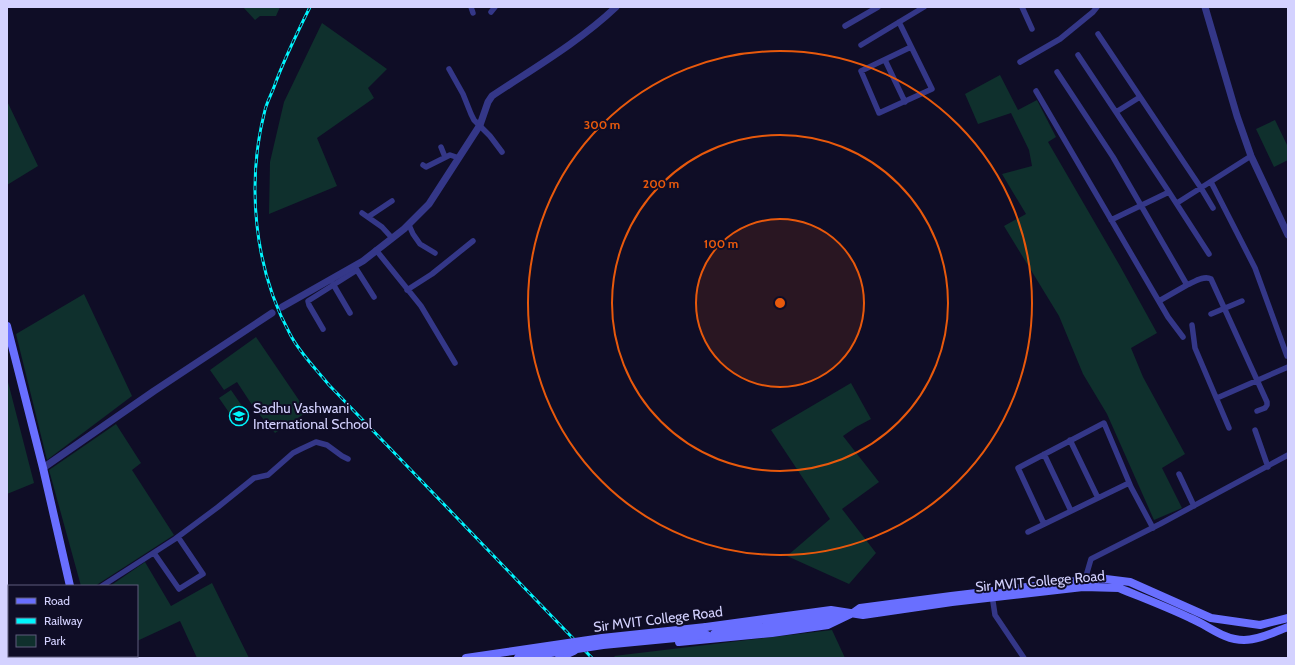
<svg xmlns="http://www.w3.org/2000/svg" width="1295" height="665" font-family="Cabin,sans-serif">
  <rect width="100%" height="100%" fill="#0f0d26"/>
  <path fill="#0f302d" d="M243,7H280L276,16H260L255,20Z
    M322,23L387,69L368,88L374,98L317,138L337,186L269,214L270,162L284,102Z
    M1000,75L1018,110L1037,100L1056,137L1048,142L1120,266L1157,333L1131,348L1143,377L1185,454L1162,468L1182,508L1154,520L1107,414L1083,374L1059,316L1004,226L1026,214L1002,174L1032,166L1029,150L1011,113L978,124L965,94Z
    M7,101L38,166L7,185Z
    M1275,120L1288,147V160L1274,167L1256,129Z
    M84,294L132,396L47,460L16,334Z
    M256,337L307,412L275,433L254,408L237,382L224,390L210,370Z
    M7,378L34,483L7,494Z
    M851,383L871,419L856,427L843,436L879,482L842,509L876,553L849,584L787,556L830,519L771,430Z
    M231,390L249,416L237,424L219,398Z
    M116,424L141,463L132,470L174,535L95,586H81L49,470Z
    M145,562L171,606L212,583L249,658H197L180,621L137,641V586H110Z
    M832,630L845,658H616L614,656Z"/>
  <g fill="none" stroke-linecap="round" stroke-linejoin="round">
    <path stroke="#343788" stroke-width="5.5" d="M471,7L473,13
      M1022,7L1032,29
      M491,12L495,7
      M899,22L932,89L879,113L861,71L911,47
      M845,26L878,7
      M1098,34L1201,188L1213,208
      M861,45L924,7
      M1078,55L1169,192L1209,254
      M885,60L905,102
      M1020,62L1060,39L1093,12L1097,7
      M449,69L463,94L471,114L474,120L490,136L502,152
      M1057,72L1113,157L1187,285L1159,301
      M1036,91L1168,317L1183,337
      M1116,112L1140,97
      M441,147L445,157
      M423,165L426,167L450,155L459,158
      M1211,182L1255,268L1287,356
      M1177,203L1251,156
      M362,213L382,227L392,238
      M368,217L392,201
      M1111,220L1169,192
      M409,225L413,234L420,244L435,253
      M376,250L421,306L455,363
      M355,267L374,297
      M333,284L350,313
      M1187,285C1194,282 1204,275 1211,279L1267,402V405L1265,408L1257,411
      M407,290L432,274L473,241
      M1211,314L1242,301
      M1192,325L1195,348L1229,428
      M323,329L309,305L308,301L357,270
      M1217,398L1288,367
      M1255,430L1268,467
      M1070,440L1098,498
      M1044,454L1071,511
      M1179,474L1194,506
      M1044,524L1018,468L1104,423L1131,487L1153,528
      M1028,532L1129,483
      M154,553L179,589L203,574L178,537
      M1084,583L1091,559L1160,524L1288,455
      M102,586L175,539L218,507L254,478L268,475L293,453L301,449L316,442L327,445L342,456L348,459
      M992,595L995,615L1024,658"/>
    <path stroke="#343788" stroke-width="7" d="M1205,7L1237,116L1251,156L1288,235
      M282,307L363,261L404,229L429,204L480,125L488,102L492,96C534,68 579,42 616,7
      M43,468L154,391L272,313"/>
    <path stroke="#696fff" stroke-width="8" d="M7,326L43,468L70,586
      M706,627L831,610L863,615L952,602L1083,587L1119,588C1143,598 1167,607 1190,618C1208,625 1223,640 1244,640C1259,640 1274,632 1288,627
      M714,634L841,616
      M679,642L772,633L828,625L853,613L860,608L951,596L1084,580L1106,579L1130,582L1211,618L1260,625L1288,618
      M85,656L86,658
      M559,658L574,651"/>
    <defs>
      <path id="rail" d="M310,7C297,33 284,59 274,87C271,95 267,102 265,110C246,183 254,268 290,334C299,352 316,369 329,385L592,658"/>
    </defs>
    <use href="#rail" stroke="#00f5fd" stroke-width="3"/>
    <use href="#rail" stroke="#0f0d26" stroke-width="1.5" stroke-dasharray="4.5" stroke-linecap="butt"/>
    <path stroke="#696fff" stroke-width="8" d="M466,658L602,638L706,627
      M518,658L603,645L707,635"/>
  </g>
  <circle cx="780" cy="303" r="84" fill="#e8590c" fill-opacity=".12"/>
  <g fill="none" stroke="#e8590c" stroke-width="2">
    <circle cx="780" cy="303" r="84"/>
    <circle cx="780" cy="303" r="168"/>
    <circle cx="780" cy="303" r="252"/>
  </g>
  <defs>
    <symbol id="school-ring" viewBox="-11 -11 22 22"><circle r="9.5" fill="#0f0d26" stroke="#00f5fd" stroke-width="1.5"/><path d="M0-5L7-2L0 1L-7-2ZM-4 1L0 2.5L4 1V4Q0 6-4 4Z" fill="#00f5fd"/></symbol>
  </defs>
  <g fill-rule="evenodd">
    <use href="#school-ring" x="228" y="405" width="22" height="22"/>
  </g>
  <g text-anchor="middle" stroke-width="4" stroke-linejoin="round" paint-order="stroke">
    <g font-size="14" fill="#d4d2ff" stroke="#0f0d26" text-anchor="start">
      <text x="253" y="413">Sadhu Vashwani<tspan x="253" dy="16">International School</tspan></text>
    </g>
    <g font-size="14" fill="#d4d2ff" stroke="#0f0d26">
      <text transform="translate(1040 581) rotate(-5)" y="5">Sir MVIT College Road</text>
      <text transform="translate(658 619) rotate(-7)" y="5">Sir MVIT College Road</text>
    </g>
  </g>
  <circle cx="780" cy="303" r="6" fill="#e8590c" stroke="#0f0d26" stroke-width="2"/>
  <g font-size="12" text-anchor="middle" font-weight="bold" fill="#e8590c" stroke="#0f0d26" stroke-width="4" stroke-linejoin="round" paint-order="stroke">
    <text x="602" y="129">300 m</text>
    <text x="661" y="188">200 m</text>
    <text x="721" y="248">100 m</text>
  </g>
  <rect width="1295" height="665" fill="none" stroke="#d4d2ff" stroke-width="16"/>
  <rect x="8" y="585" width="130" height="72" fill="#0f0d26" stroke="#5e5c7d"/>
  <rect x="16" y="598" width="20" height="6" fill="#696fff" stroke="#5e5c7d"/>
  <text x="44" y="605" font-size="12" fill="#d4d2ff">Road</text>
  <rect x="16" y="618" width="20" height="6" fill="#00f5fd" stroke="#5e5c7d"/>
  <text x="44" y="625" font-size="12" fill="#d4d2ff">Railway</text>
  <rect x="16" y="635" width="20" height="12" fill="#0f302d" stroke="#5e5c7d"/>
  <text x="44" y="645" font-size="12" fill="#d4d2ff">Park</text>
</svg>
